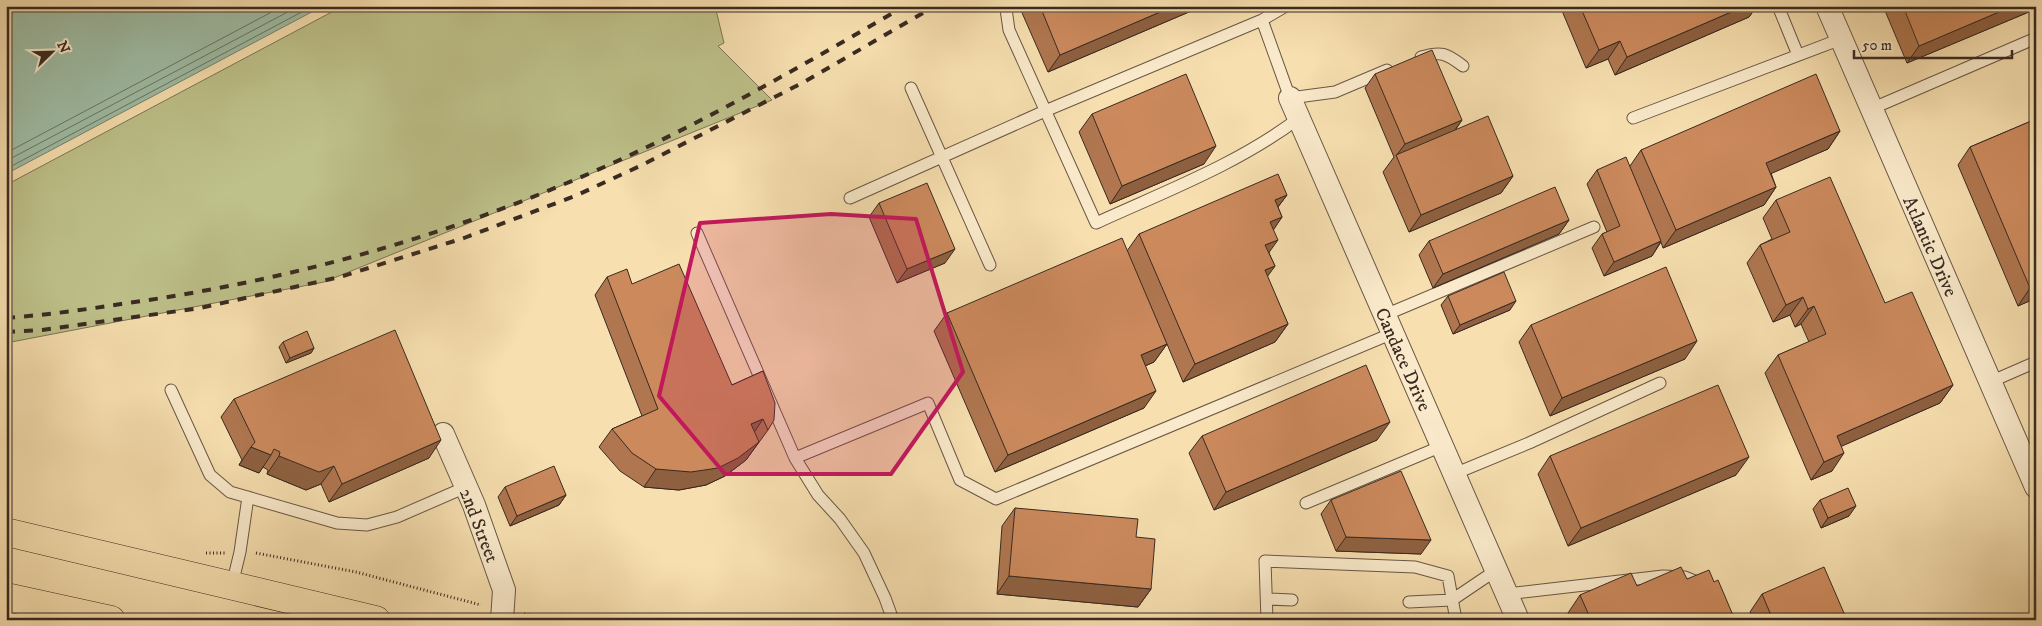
<svg xmlns="http://www.w3.org/2000/svg" width="2042" height="626" font-family="'IM FELL DW Pica',serif">
  <rect width="100%" height="100%" fill="#f7dfaf"/>
  <filter id="stains"><feTurbulence type="fractalNoise" baseFrequency=".004" numOctaves="4"/><feColorMatrix values="0 0 0 0 .2 0 0 0 0 .09 0 0 0 0 .02 0 0 0 .5 -.17"/></filter>
  <radialGradient id="worn" r=".72"><stop offset=".6" stop-color="#630" stop-opacity="0"/><stop offset="1" stop-color="#630" stop-opacity=".3"/></radialGradient>
  <path fill="#bec18a" stroke="#7c7656" d="M343,6H715L724,43L718,46L772,100L324,282L6,343V185Z"/>
  <path fill="#9ebda5" stroke="#768271" d="M6,6H323L6,174Z"/>
  <g fill="none" stroke-linecap="round" stroke-linejoin="round">
    <path stroke="#6c7464" stroke-width="1" d="M6,153L283,6
      M6,161L299,6
      M6,169L313,6"/>
    <defs>
      <path id="lane" d="M1007,6L1006,9L1009,30L1096,223C1166,191 1238,164 1299,118
        M1778,6L1798,55
        M1262,20L1286,6
        M1421,57C1441,51 1446,53 1463,66
        M911,88L990,265
        M1871,109L2036,38
        M1633,118L1841,39
        M850,198L1045,111L1262,20L1290,98L1335,92L1387,70
        M697,233L795,458L818,495L840,519L864,553L885,598L893,620
        M1385,315L1594,227
        M1990,382L2036,362
        M171,390L210,475L230,492L337,523L367,525L397,517L466,487
        M795,458L928,403L960,480L996,499L1393,333
        M1454,474L1529,443L1660,383
        M1306,503L1442,446
        M232,585L240,552L248,497
        M1507,594L1663,576L1685,577L1702,584
        M1267,599L1292,600
        M1409,602L1452,600L1495,571
        M1267,620L1265,561L1415,567L1448,576L1456,620"/>
      <path id="street" d="M1827,6L2036,487
        M1290,98L1518,620
        M443,434L474,505L504,590L502,620"/>
      <path id="primary" d="M6,532L376,620
        M6,597L111,620"/>
    </defs>
    <use href="#lane" stroke="#685745" stroke-width="13"/>
    <use href="#street" stroke="#685745" stroke-width="24"/>
    <use href="#primary" stroke="#392a22" stroke-width="29"/>
    <path stroke="#392a22" stroke-width="3" stroke-dasharray="1 2.5" stroke-linecap="butt" d="M206,553H225
      M256,553L356,572L481,605
      M524,614L555,620"/>
    <use href="#lane" stroke="#faeacb" stroke-width="11"/>
    <use href="#street" stroke="#faeacb" stroke-width="22"/>
    <use href="#primary" stroke="#f7dfaf" stroke-width="28"/>
    <path stroke="#392a22" stroke-width="4" stroke-dasharray="9 9" stroke-linecap="butt" d="M6,318C45,315 83,310 121,304C275,283 424,243 567,183C683,135 796,69 905,6
      M6,332L42,330L200,308L340,277L464,238L575,196L640,166L804,82L935,6"/>
  </g>
  <path fill="#af764f" stroke="#392a22" d="M1019,6H1203L1048,72Z
    M1560,6H1757L1749,17L1615,75L1608,59L1586,68Z
    M1883,6H2036V9L1907,63Z
    M1375,74L1462,120L1456,129L1513,176L1501,193L1409,232L1383,172L1394,157L1365,88Z
    M1092,114L1204,164L1110,204L1079,132Z
    M2036,119V298L2018,306L1958,165L1970,147Z
    M1840,131L1828,149L1771,173L1776,187L1764,205L1663,248L1661,242L1652,256L1604,276L1592,248L1602,234L1607,232L1587,184L1597,170L1630,166L1641,150Z
    M1287,195L1278,207L1282,217L1273,230L1269,253L1275,266L1267,276L1288,324L1275,342L1183,382L1167,344L1154,362L1145,366L1144,408L995,472L934,331L947,313L1127,251L1139,234Z
    M1776,200L1885,303L1953,385L1940,403L1841,446L1832,471L1811,480L1765,373L1778,355L1809,342L1801,324L1795,327L1790,315L1773,322L1747,263L1760,245L1772,239L1763,218Z
    M879,203L945,263L897,283L869,217Z
    M1569,220L1559,234L1433,288L1419,255L1429,241Z
    M607,277L632,284L732,385L763,371L768,430L746,460L725,476L706,485L679,490L644,487L620,471L599,447L612,429L642,416L595,295Z
    M1448,296L1510,310L1453,334L1441,305Z
    M1531,325L1685,359L1550,416L1519,342Z
    M283,342L314,348L311,353L286,363L279,347Z
    M234,399L429,458L329,502L321,484L306,490L267,474L268,470L263,467L259,473L239,465L242,460L221,417Z
    M1202,436L1377,440L1214,510L1189,453Z
    M1550,456L1736,475L1568,546L1538,474Z
    M505,487L566,495L559,505L510,526L498,497Z
    M1331,500L1421,554L1336,551L1321,514Z
    M1820,500L1849,516L1821,528L1813,509Z
    M1015,508L1136,537L1151,589L1138,607L997,594L1002,526Z
    M1687,579L1714,582L1735,620H1571L1568,613L1580,595Z
    M1762,594L1847,620H1753L1750,612Z"/>
  <path fill="#8e6040" stroke="#392a22" d="M1174,6H1203L1048,72L1060,55Z
    M1745,6H1757L1749,17L1615,75L1627,57Z
    M2013,6H2036V9L1907,63L1919,46Z
    M1620,41L1608,59L1586,68L1599,50Z
    M1462,120L1452,134L1396,156L1405,144Z
    M1840,131L1828,149L1754,181L1766,163Z
    M1216,146L1204,164L1110,204L1122,186Z
    M1513,176L1501,193L1409,232L1421,215Z
    M1776,187L1764,205L1663,248L1676,230Z
    M1287,195L1274,212L1275,200Z
    M1282,217L1270,235V222Z
    M1569,220L1559,234L1433,288L1443,274Z
    M1278,240L1265,258V245Z
    M1661,241L1652,256L1604,276L1614,262Z
    M955,249L945,263L897,283L907,269Z
    M1275,266L1262,284L1265,270Z
    M2036,286V298L2018,306L2030,288Z
    M1803,297L1790,315L1773,322L1786,305Z
    M1516,301L1510,310L1453,334L1460,325Z
    M1814,306L1801,324L1795,327L1808,309Z
    M1288,324L1275,342L1183,382L1195,364Z
    M1697,341L1685,359L1550,416L1562,398Z
    M1167,344L1154,362L1128,373L1141,355Z
    M314,348L311,353L286,363L290,358Z
    M1953,385L1940,403L1824,454L1837,436Z
    M1156,391L1144,408L995,472L1008,455Z
    M763,419L751,437V424Z
    M1390,422L1377,440L1214,510L1226,492Z
    M441,440L429,458L329,502L342,484Z
    M759,442L746,460L725,476L706,485L679,490L644,487L656,469Z
    M251,447L271,455L259,473L239,465Z
    M1844,453L1832,471L1811,480L1824,462Z
    M279,456L334,466L321,484L306,490L267,474Z
    M1749,457L1736,475L1568,546L1581,528Z
    M566,495L559,505L510,526L517,516Z
    M1856,506L1849,516L1821,528L1828,518Z
    M1346,537L1431,540L1421,554L1336,551Z
    M1009,576L1151,589L1138,607L997,594Z"/>
  <path fill="#cb895c" stroke="#392a22" d="M1040,6H1174L1060,55Z
    M1580,6H1745L1627,57L1620,41L1599,50Z
    M1903,6H2013L1919,46Z
    M1432,50L1462,120L1405,144L1375,74Z
    M1186,74L1216,146L1122,186L1092,114Z
    M1816,74L1840,131L1766,163L1776,187L1676,230L1641,150Z
    M1488,116L1513,176L1421,215L1396,155Z
    M2036,119V286L2030,288L1970,147Z
    M1626,157L1661,241L1614,262L1602,234L1620,226L1597,170Z
    M1278,174L1287,195L1275,200L1282,217L1270,222L1278,240L1265,245L1275,266L1265,270L1288,324L1195,364L1139,234Z
    M1830,177L1885,303L1912,292L1953,385L1837,436L1844,453L1824,462L1778,355L1826,334L1814,306L1808,309L1803,297L1786,305L1760,245L1790,232L1776,200Z
    M927,183L955,249L907,269L879,203Z
    M1555,187L1569,220L1443,274L1429,241Z
    M1122,238L1167,344L1141,355L1156,391L1008,455L947,313Z
    M679,264L732,385L763,371L775,403L774,420L768,430L763,419L751,424L759,442L738,458L718,468L691,472L656,469L632,453L612,429L658,409L607,277L627,269L632,284Z
    M1666,267L1697,341L1562,398L1531,325Z
    M1504,272L1516,301L1460,325L1448,296Z
    M395,330L441,440L342,484L334,466L319,472L279,456L280,452L274,449L271,455L251,447L255,442L234,399Z
    M307,331L314,348L290,358L283,342Z
    M1366,365L1390,422L1226,492L1202,436Z
    M6,380H11L8,415H6Z
    M1718,385L1749,457L1581,528L1550,456Z
    M554,466L566,495L517,516L505,487Z
    M1401,471L1431,540L1346,537L1331,500Z
    M1848,488L1856,506L1828,518L1820,500Z
    M1015,508L1138,519L1136,537L1155,539L1151,589L1009,576Z
    M1681,567L1687,579L1709,570L1714,582L1718,580L1735,620H1591L1580,595L1631,573L1637,586Z
    M1824,567L1847,620H1773L1762,594Z"/>
  <path fill="#c2185b" fill-opacity="0.2" stroke="#c2185b" stroke-width="4" stroke-linejoin="round" d="M831,214L916,219L963,372L891,474H725L659,396L700,223Z"/>
  <g text-anchor="middle" stroke-width="4" stroke-linejoin="round" paint-order="stroke">
    <g font-size="19" fill="#392a22" stroke="#faeacb">
      <text transform="translate(1931 246) rotate(66)" y="7">Atlantic Drive</text>
      <text transform="translate(1404 359) rotate(66)" y="7">Candace Drive</text>
      <text transform="translate(480 525) rotate(69)" y="7">2nd Street</text>
    </g>
  </g>
  <rect width="2042" height="626" fill="none" stroke="#f7dfaf" stroke-width="25"/>
  <rect x="8" y="8" width="2027" height="611" fill="none" stroke="#392a22" stroke-width="2.5"/>
  <rect x="12" y="12" width="2017" height="601" fill="none" stroke="#392a22"/>
  <g transform="translate(52 52) rotate(67)" stroke="#faeacb" stroke-width="4" paint-order="stroke">
  <path d="M0-4L9 19L0 12L-9 19Z" fill="#392a22"/>
  <text y="-8" font-size="14" font-weight="bold" text-anchor="middle" fill="#392a22">N</text>
  </g>
  <path d="M1854 50v8h158v-8" fill="none" stroke="#392a22" stroke-width="2.5"/>
  <text x="1862" y="50" font-size="15" fill="#392a22" stroke="#faeacb" stroke-width="4" paint-order="stroke">50 m</text>
  <rect width="100%" height="100%" filter="url(#stains)"/>
  <rect width="100%" height="100%" fill="url(#worn)"/>
</svg>
